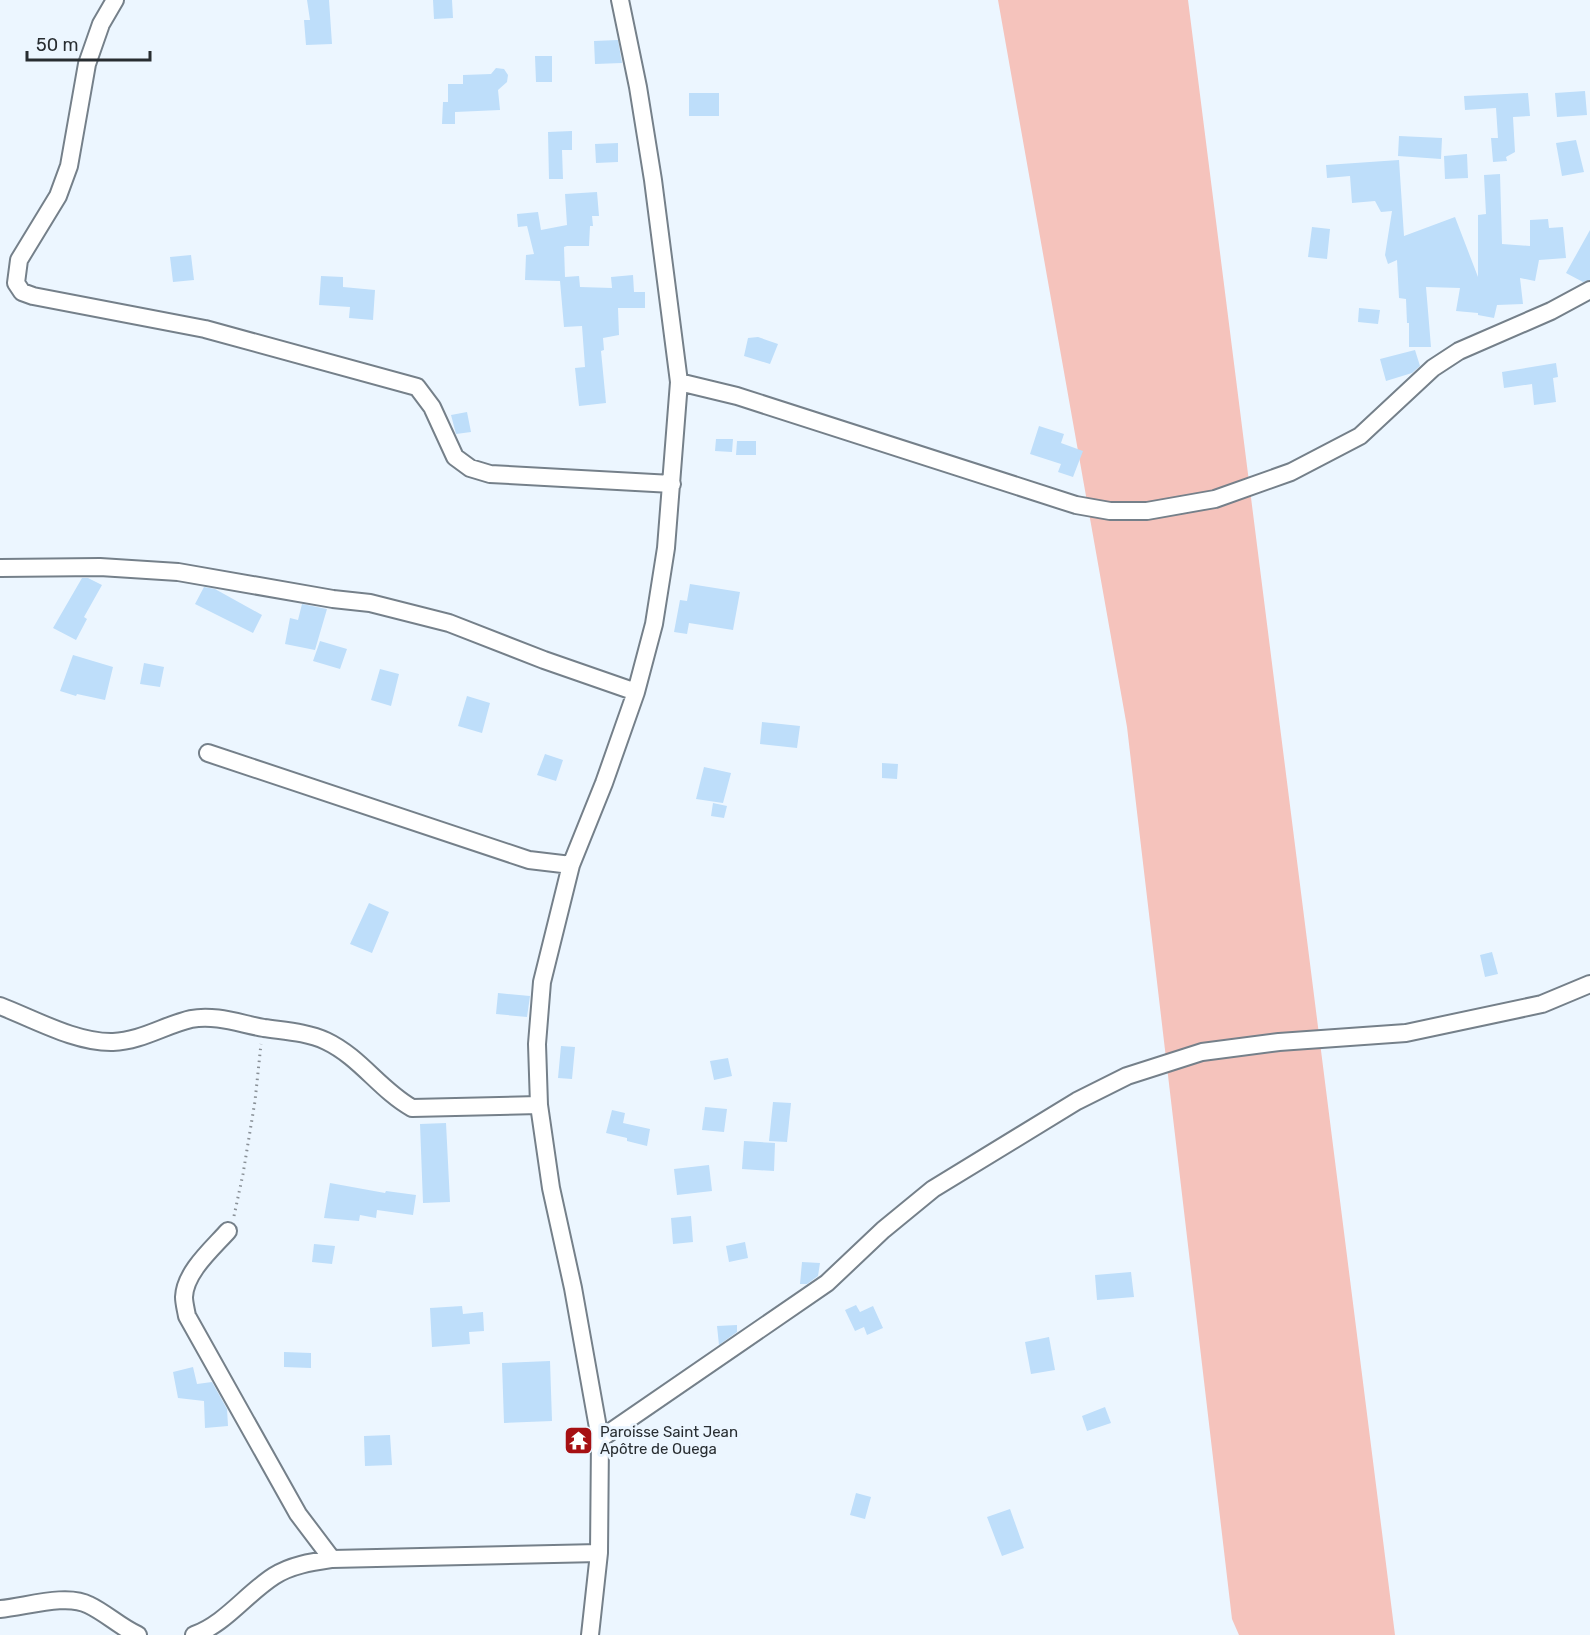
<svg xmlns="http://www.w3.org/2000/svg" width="1590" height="1635" font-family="Rubik,sans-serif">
  <rect width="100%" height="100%" fill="#ecf6ff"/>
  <path fill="#f5c3bc" d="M998,0H1188L1395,1635H1239L1232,1619L1127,727Z"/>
  <path fill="#bedefa" d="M307,0H329L332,44L306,45L304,20H310Z
    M433,0H452L453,18L434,19Z
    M618,40L622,63L595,64L594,41Z
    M535,56H552V82H536Z
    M496,68L504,69L508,75L507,82L498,90L500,110L455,112V124H442L443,102H448V84H463V75L491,74Z
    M1585,91L1587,115L1557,117L1555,93Z
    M689,93H719V116H689Z
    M1528,93L1530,116L1513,117L1515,152L1506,157L1507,161L1493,162L1491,138H1498L1496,108L1465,110L1464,96Z
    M572,131V150H562L563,179H549L548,132Z
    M1399,136L1442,138L1441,159L1398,156Z
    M1576,140L1584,172L1562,176L1556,143Z
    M618,143V162L596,163L595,144Z
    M1467,154L1468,178L1445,179L1444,156Z
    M1399,160L1404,236L1455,217L1478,277V215L1486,214L1484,175L1500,174L1502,244L1530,246V220L1548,219L1549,228L1563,227L1566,258L1539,260L1535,281L1520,278L1523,304L1497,305L1494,318L1478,315V313L1456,311L1460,288L1426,287L1431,347H1409V323H1407L1406,299L1399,298L1397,260L1388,264L1385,255L1392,211L1381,212L1375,201L1352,203L1350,176L1327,178L1326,165Z
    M597,192L599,216H592L593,226H590L589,246H567L564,247L565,277L579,276L580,287L612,288L611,277L633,275L634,292H645V308H618L619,335L603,338L604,350L601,351L606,403L579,406L575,368L585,367L582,326L564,327L560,281L525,280L526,255L534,254L527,226L518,227L517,214L538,212L541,230L567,225L565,194Z
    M1312,227L1330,229L1327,259L1308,257Z
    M1590,230V280L1583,282L1566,273Z
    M191,255L194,280L173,282L170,257Z
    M321,276L343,277V287L375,290L373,320L349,318L350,307L319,305Z
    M1359,308L1380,310L1378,324L1358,322Z
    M758,337L778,344L770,364L744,356L748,338Z
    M1415,350L1420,366L1412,373L1386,381L1380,359Z
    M1556,363L1558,377L1553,378L1556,402L1534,405L1532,384L1504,388L1502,372Z
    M467,412L471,432L456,434L451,415Z
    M1039,426L1064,434L1061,443L1083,451L1073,477L1058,472L1061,464L1030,454Z
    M716,439H733L732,452L715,451Z
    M737,441H756V455H736Z
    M82,578H88L102,585L84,617L87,619L76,640L53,628Z
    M690,584L740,592L733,630L689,623L687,634L674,632L680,600L687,601Z
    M204,587L215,589L262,615L253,633L195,604Z
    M302,604L327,609L315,650L285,644L290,618L298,620Z
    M320,641L347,649L340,669L313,661Z
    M73,655L113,667L105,700L77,694L76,696L60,691Z
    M144,663L164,667L160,687L140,684Z
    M380,669L399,674L391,706L371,700Z
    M467,696L490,703L482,733L458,726Z
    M762,722L800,726L797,748L760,744Z
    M545,754L563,760L556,781L537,775Z
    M882,763L898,764L897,779L882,778Z
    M704,767L731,773L723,803L696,799Z
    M713,803L727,806L724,818L711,816Z
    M369,903L389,912L372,953L350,944Z
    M1492,952L1498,974L1485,977L1480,955Z
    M498,993L530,996L527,1017L496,1014Z
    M561,1046L575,1047L572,1079L558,1078Z
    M728,1058L732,1076L714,1080L710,1061Z
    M773,1102L791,1103L787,1142L769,1141Z
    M705,1107L727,1109L724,1132L702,1130Z
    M612,1110L625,1113L623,1123L650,1129L647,1146L627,1141V1138L606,1133Z
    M446,1123L450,1202L423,1203L420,1124Z
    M744,1141L775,1143L774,1171L742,1169Z
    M709,1165L712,1191L677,1195L674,1169Z
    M330,1183L385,1193L386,1191L416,1195L413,1215L377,1210L376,1218L360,1215L359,1221L324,1218Z
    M691,1216L693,1242L673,1244L671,1218Z
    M745,1242L748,1258L729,1262L726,1246Z
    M314,1244L335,1246L332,1264L312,1262Z
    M802,1262L820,1263L818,1276L807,1284H800Z
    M1131,1272L1134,1297L1097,1300L1095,1275Z
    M856,1305L860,1312L873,1306L883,1328L867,1335L864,1327L855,1331L845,1310Z
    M462,1306L463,1314L483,1312L484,1331L469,1332L470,1344L432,1347L430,1308Z
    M737,1325V1332L719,1345L717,1326Z
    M1049,1337L1055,1370L1031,1374L1025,1342Z
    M284,1352L311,1353V1368L284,1367Z
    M550,1361L552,1421L504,1423L502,1363Z
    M193,1367L197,1384L212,1382L227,1409L228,1426L205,1428L204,1401L178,1398L173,1372Z
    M1105,1407L1111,1423L1087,1431L1082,1416Z
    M390,1435L392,1465L365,1466L364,1436Z
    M856,1493L871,1497L865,1519L850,1515Z
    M1010,1509L1024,1548L1002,1556L987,1517Z"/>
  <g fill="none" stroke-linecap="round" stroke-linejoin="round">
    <defs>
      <path id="minor" d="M115,0L101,24L87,64L69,166L58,196L19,260L16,283L22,292L33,296L205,329L417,387L432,407L455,457L470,468L490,474L672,484
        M679,382L737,396L1076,505L1110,511H1147L1215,499L1291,472L1360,436L1433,368L1459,351L1551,311L1590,290
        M0,568L100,567L178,572L333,599L370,603L449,623L544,660L636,692
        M208,753L529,860L571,865
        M0,1006C34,1019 76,1043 113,1042C141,1041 165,1025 191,1019C215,1014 241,1024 264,1028C284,1031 307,1032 326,1041C360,1057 380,1090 412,1108L539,1105
        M228,1231C212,1249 185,1272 184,1297C184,1303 186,1310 187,1316L298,1514L332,1559
        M600,1439L827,1283L883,1230L933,1189L1077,1101L1127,1076L1202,1052L1279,1042L1406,1033L1542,1004L1590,984
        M0,1609C25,1607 67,1593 89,1605C106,1613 120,1627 138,1635
        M194,1635C225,1624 246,1594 274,1576C291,1565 312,1562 332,1559L599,1553
        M590,1635L599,1553L600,1439L573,1288L551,1188L539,1105L537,1044L542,982L571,865L604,783L636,692L654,624L666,548L679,382L653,180L638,87L620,0"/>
    </defs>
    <use href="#minor" stroke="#75808a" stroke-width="20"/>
    <path stroke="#899097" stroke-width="3" stroke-dasharray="1.5 4.5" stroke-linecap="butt" d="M234,1216L243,1174L255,1101L261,1044"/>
    <use href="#minor" stroke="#fff" stroke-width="16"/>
  </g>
  <defs>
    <symbol id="temple-square" viewBox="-11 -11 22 22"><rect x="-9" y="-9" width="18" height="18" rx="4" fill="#a61013" stroke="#ecf6ff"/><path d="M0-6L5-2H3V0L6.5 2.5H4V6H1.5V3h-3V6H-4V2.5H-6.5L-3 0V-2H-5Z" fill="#fff"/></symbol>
  </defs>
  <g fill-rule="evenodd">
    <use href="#temple-square" x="562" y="1424" width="33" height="33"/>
  </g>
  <g text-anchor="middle" stroke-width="6" stroke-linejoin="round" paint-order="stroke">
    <g font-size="15" fill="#282d31" stroke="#ecf6ff" text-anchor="start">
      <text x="600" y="1437">Paroisse Saint Jean<tspan x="600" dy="17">Apôtre de Ouega</tspan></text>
    </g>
  </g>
  <path d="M27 51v9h123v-9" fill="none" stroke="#282d31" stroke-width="3"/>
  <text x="36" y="51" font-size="18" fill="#282d31" stroke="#ecf6ff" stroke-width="4.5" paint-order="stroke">50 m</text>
</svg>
